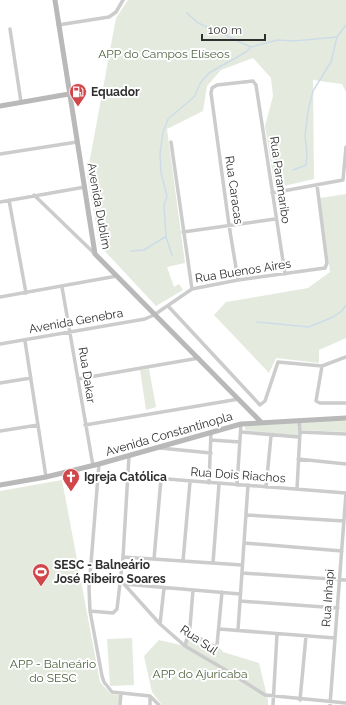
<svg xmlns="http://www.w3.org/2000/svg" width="346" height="705" font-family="Raleway,sans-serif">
  <rect width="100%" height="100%" fill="#fff"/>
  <path fill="#e4eade" d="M128,0H346V92L342,84L313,80L314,179L275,188L265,126L273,96L271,78L253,58L221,70L207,86L203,111L167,129L185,263L167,267L174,287L179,284L183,290L156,306L100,246L87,175L116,18Z
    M346,194V338L319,350V363L276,358L269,373L214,315L226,302L308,288L330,272L320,198Z
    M149,369L156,407L146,410L140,370Z
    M346,419V432L301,430V436L245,430V426Z
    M62,480L100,682L111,694L120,695V705H0V491Z
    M189,632L208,644L217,645L223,652L259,663L268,700V705H162L152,692L144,656L159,640L185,646Z
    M132,638L134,685L110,686L107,639Z"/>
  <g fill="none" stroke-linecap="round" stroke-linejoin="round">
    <path stroke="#cddce8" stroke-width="1.5" d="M187,13L198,23L251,47
      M293,170L306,165L307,154L305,136L308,111L313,91L331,62L337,37L346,25
      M131,251L144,250L165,237
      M172,255L166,237L164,206L167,196L161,173L160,153L163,133L168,119L194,97L201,82L209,73L246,52L251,47L277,40L294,41L337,37
      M257,322L309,327L333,317L342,311L346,305"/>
    <path stroke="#ccc" stroke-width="3.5" d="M58,25L109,17L116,12L123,0
      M10,29L21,102
      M171,142L192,289
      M0,154L77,142
      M272,193L343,180L346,147
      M34,195L95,254
      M9,200L26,293
      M0,202L85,187
      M183,232L275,219
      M238,280L229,225L211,93L212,88L217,85L253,81L256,85L285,274
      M62,287L93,466
      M0,297L117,276
      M168,306L260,405L265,401L278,362L322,366L346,357
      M25,341L46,477
      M0,344L145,319L154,315L192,289L238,280L325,268L327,263L317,185
      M322,366L316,401L320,403H346
      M78,379L199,358
      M0,383L31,378
      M299,420L300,432
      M85,425L239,399
      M0,431L38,425
      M241,432L299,437
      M211,440L240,442
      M160,448L211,453
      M298,459L346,464
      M99,464L89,588L90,611L102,676L104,682L112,692L150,696L159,705
      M129,476L346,493L330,705
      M209,483L211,432
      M237,485L241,424
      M266,487L271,436
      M297,489L300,432L346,434
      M246,515L344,521
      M244,543L342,551
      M123,557L242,565
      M154,559L161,479
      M183,561L190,482
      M213,563L219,484
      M242,573L346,580
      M124,584L160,624L185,646L224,669L265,695L346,703
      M124,584L240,594
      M240,601L338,608
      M90,611L113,613L117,609L123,557L129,456
      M160,624L164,588
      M219,629L335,638
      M238,630L248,485
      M189,632L215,647L217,645L222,592
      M185,646L190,627L193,590
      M300,700L306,636
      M120,705L121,693
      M150,705V696
      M273,705L277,634"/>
    <path stroke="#b9b9b9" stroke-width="5" d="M55,0L95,254L261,422
      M0,106L69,94
      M0,485L46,477L99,464L241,424L346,418"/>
  </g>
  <defs>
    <symbol id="fuel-pin" viewBox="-11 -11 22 30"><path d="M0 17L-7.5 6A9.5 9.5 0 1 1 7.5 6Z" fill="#d1464b" stroke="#fff"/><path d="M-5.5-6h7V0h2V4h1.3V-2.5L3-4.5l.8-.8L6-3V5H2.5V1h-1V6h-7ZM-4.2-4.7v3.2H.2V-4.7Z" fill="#fff"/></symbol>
    <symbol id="church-pin" viewBox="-11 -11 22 30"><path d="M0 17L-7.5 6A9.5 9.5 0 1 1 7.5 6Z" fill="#d1464b" stroke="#fff"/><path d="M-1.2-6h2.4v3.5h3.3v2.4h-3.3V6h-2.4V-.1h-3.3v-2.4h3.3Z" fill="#fff"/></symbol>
    <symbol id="stadium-pin" viewBox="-11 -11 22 30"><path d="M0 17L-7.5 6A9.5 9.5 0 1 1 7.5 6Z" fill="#d1464b" stroke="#fff"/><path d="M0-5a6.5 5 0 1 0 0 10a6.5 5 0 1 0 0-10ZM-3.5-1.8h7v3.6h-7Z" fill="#fff"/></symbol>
  </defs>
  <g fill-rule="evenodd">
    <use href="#fuel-pin" x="68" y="82" width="20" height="27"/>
    <use href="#church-pin" x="61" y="467" width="20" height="27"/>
    <use href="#stadium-pin" x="31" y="562" width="20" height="27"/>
  </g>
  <g text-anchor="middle" stroke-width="4" stroke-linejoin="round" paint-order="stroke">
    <g font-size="12" fill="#516541" stroke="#fff">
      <text x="164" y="58">APP do Campos Elíseos</text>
      <text x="53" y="668">APP - Balneário<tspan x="53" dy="14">do SESC</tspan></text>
      <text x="200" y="678">APP do Ajuricaba</text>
    </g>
    <g font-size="12" font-weight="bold" fill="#2f2f2f" stroke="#fff" text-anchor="start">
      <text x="91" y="96">Equador</text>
      <text x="84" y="481">Igreja Católica</text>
      <text x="54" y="569">SESC - Balneário<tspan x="54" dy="14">José Ribeiro Soares</tspan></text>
    </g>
    <g font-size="12" fill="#2f2f2f" stroke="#fff">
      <text transform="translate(280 180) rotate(82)" y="4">Rua Paramaribo</text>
      <text transform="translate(234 190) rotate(82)" y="4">Rua Caracas</text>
      <text transform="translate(99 206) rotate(80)" y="4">Avenida Dublim</text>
      <text transform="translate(243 271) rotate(-9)" y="4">Rua Buenos Aires</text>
      <text transform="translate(76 321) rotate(-10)" y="4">Avenida Genebra</text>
      <text transform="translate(87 375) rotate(81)" y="4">Rua Dakar</text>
      <text transform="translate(169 434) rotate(-16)" y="4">Avenida Constantinopla</text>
      <text transform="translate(238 475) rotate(4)" y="4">Rua Dois Riachos</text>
      <text transform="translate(328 598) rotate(-86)" y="4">Rua Inhapi</text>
      <text transform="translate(199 640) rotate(34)" y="4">Rua Sul</text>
    </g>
  </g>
  <path d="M202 34v6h63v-6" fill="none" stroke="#2f2f2f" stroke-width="2"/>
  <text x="208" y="34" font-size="12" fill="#2f2f2f" stroke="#ffffff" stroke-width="3" paint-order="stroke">100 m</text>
</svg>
